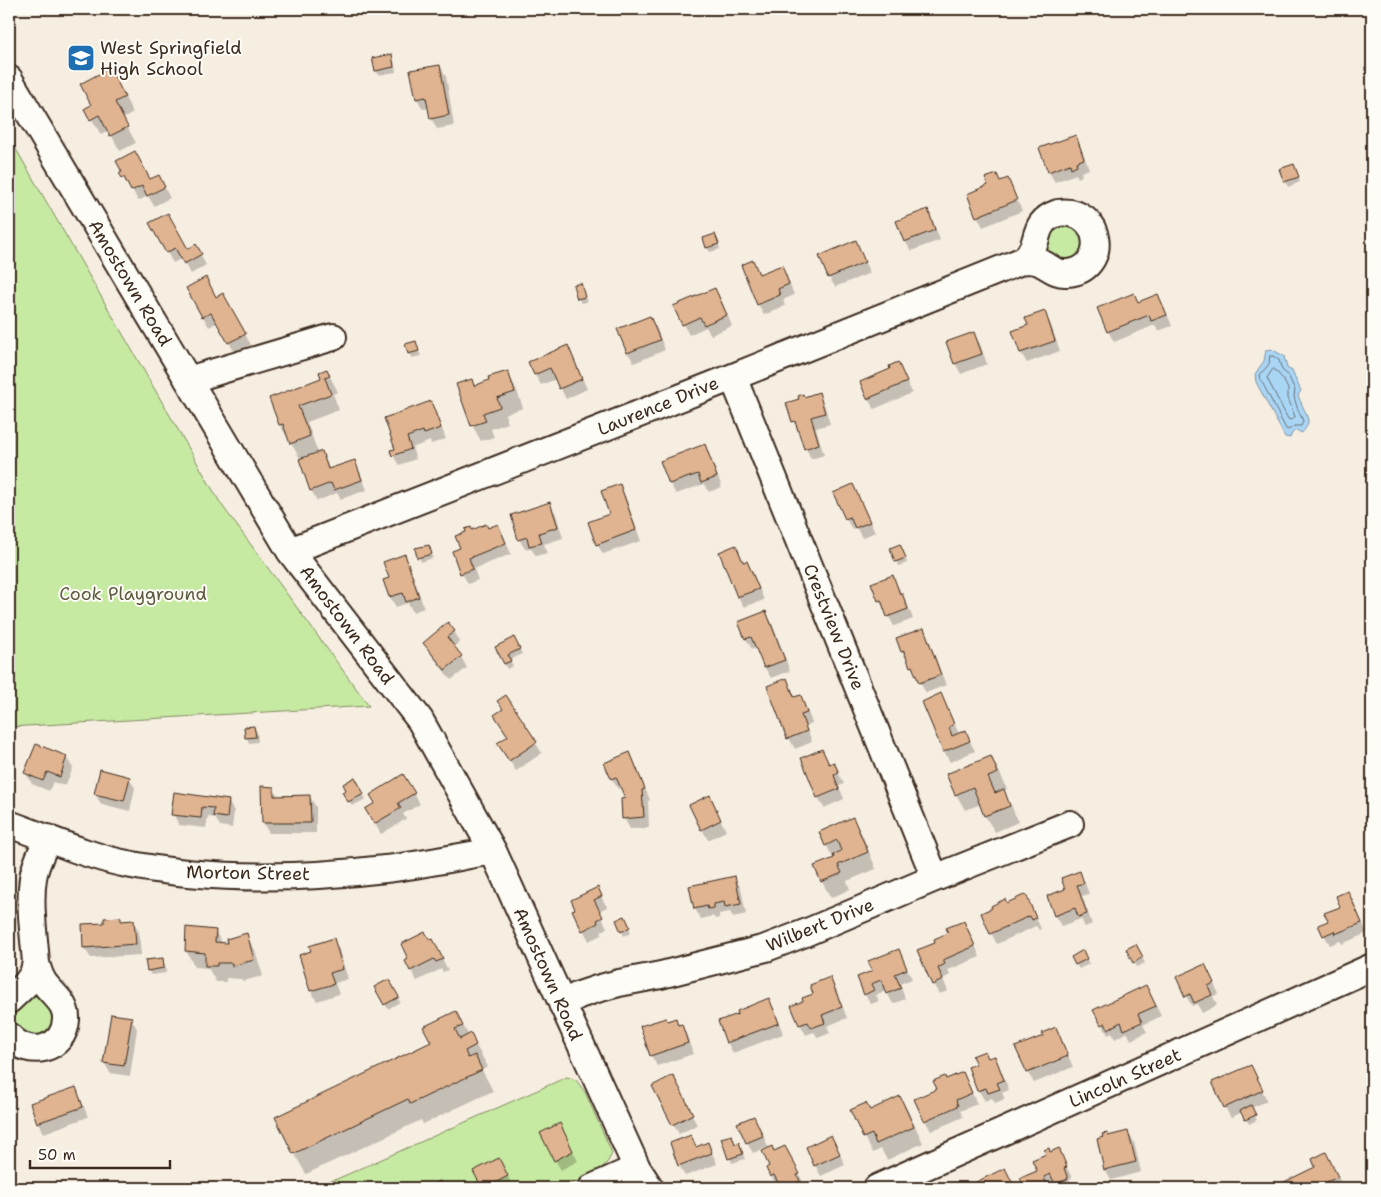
<svg xmlns="http://www.w3.org/2000/svg" width="1381" height="1197" font-family="'Shantell Sans',sans-serif">
  <rect width="100%" height="100%" fill="#f7eee2"/>
  <filter id="ink" filterUnits="userSpaceOnUse"><feTurbulence type="fractalNoise" baseFrequency=".02" numOctaves="2"/><feDisplacementMap in="SourceGraphic" scale="10" xChannelSelector="R" yChannelSelector="G"/><feConvolveMatrix kernelMatrix="1 2 1 2 8 2 1 2 1" color-interpolation-filters="sRGB"/></filter>
  <g filter="url(#ink)">
    <path fill="#c7eaa3" stroke="#818a60" d="M13,144L221,504L369,706L9,727V146Z
      M1065,222L1086,235L1083,256L1063,264C1047,252 1042,253 1048,231Z
      M35,996C50,998 50,1006 56,1020L49,1032L36,1038C31,1036 21,1033 17,1029C4,1017 22,997 35,996Z
      M567,1077L576,1080L585,1092L612,1153C606,1173 579,1180 561,1188H304L337,1179Z"/>
    <path fill="#aad6f6" stroke="#7e91a0" d="M1271,349L1284,356L1287,368L1292,371L1301,391L1298,395C1300,402 1309,417 1308,422C1308,426 1304,430 1302,433L1296,430L1292,433L1290,438L1285,437L1256,382L1255,374L1264,361L1266,350Z"/>
    <path fill="#0003" d="M391,55L394,60L396,72L379,75L376,71Z
      M440,66L446,76L454,126L437,129L431,118L429,108L423,109L417,99Z
      M119,86L133,113L123,119L136,143L120,151L109,131L101,135L86,109Z
      M1075,137L1081,147L1089,169L1081,172L1082,176L1078,178L1076,174L1055,182L1049,172Z
      M1281,170H1296L1300,182L1288,187Z
      M121,174L150,181L159,177L170,198L154,206L148,196L138,201L131,187L129,188Z
      M1007,180L1013,190L1022,211L983,227L977,216Z
      M927,211L933,221L940,240L911,251L905,241Z
      M151,224L188,250L196,246L206,265L191,274L182,258L173,263Z
      M717,240L720,249L710,252L707,248Z
      M855,242L870,273L835,287L829,277Z
      M753,261L760,275L781,266L787,277L794,295L783,300L785,306L764,315L758,304Z
      M580,284L587,302L581,303L578,298Z
      M187,289L216,298L223,295L251,345L235,353L218,322L209,327Z
      M715,289L721,299L732,326L711,335L706,327L689,335L683,324Z
      M1158,296L1164,306L1172,326L1158,331L1155,325L1114,342L1108,331L1138,303Z
      M1044,312L1050,323L1060,351L1027,363L1021,353L1014,332L1030,326Z
      M650,317L656,327L665,350L634,363L628,353Z
      M974,334L980,344L987,364L961,374L955,363Z
      M415,342L421,356L412,358L407,345Z
      M567,347L573,357L587,389L566,399L556,379L541,385L535,375Z
      M898,364L912,393L874,409L868,399Z
      M327,371L338,392L333,394L339,410L307,422L318,453L322,452L330,470L354,462L360,472L367,490L341,499L337,493L317,501L311,490L301,460L280,425L271,399L323,379Z
      M507,372L516,388L523,408L505,414L508,423L491,429L494,437L481,441L472,425L471,381L475,387Z
      M818,394L824,404L830,424L816,428L824,455L811,459L793,421L804,398Z
      M430,403L436,413L446,439L431,444L430,441L412,448L416,459L399,465L393,455Z
      M704,446L710,456L722,487L709,492L704,484L676,494L670,484L662,462Z
      M619,486L625,496L641,541L603,554L597,544L611,515Z
      M858,496L875,532L862,538L856,527L852,529L846,519Z
      M550,504L556,514L563,538L544,544L547,553L536,556L531,548L525,549L519,539Z
      M498,525L504,536L511,554L474,569L478,580L468,584L462,573L461,549L468,532L488,529Z
      M428,546L433,558L421,562L419,557Z
      M736,546L744,563L747,562L753,573L764,600L744,607L738,597L721,552Z
      M903,550L907,563L899,566L896,561Z
      M404,556L410,566L424,608L413,612L408,603L396,607L390,597L385,581L391,579Z
      M892,576L908,605L913,619L894,626L879,600Z
      M766,613L772,623L790,671L771,678L765,668L757,647L752,649L746,639Z
      M924,629L929,640L946,685L926,693L909,662H908L902,652L897,639Z
      M454,631L460,642L453,647L461,657L467,668L451,680L430,653L424,643Z
      M514,638L522,654L510,660L513,666L507,669L496,647Z
      M787,680L796,698L800,696L806,707L812,723L806,726L812,742L795,749L789,738L769,686Z
      M941,695L946,705L959,734L965,732L975,751L950,762L944,752L923,702Z
      M506,696L542,753L516,771L505,754L509,737L504,709Z
      M254,727L257,732L258,742L249,743L247,738L245,728Z
      M822,750L830,765L834,763L839,774L844,784L839,786L844,799L824,808L818,797Z
      M629,754L635,764L650,800L648,801L649,828L630,829L624,818L626,799L621,788L618,789L612,779L606,764Z
      M66,757L73,768L65,786L53,782L49,791L32,784L26,773Z
      M991,757L1000,773L1007,789L1003,791L1012,807L1018,822L995,832L985,816L981,804L965,810L956,794Z
      M403,776L420,804L403,814L406,819L381,834L366,809L376,803Z
      M129,778L135,788L130,811L101,804L95,794Z
      M355,779L366,799L352,806L344,792L348,791Z
      M273,788L279,797H310L316,807V833H269L263,823Z
      M175,794L228,801L234,811L232,828L220,826L215,818L208,817L206,828L179,825L173,814Z
      M715,807L726,831L708,840L702,829Z
      M853,819L862,834L876,869L847,881L850,889L831,898L822,882L816,867L834,859L826,845Z
      M1079,873L1085,883L1089,894L1082,896L1092,924L1085,927L1081,919L1061,926L1055,916L1048,896L1067,890Z
      M735,878L741,888L746,914L733,917L730,912L719,914V918L715,919L713,916L701,919L695,909Z
      M597,889L607,907L599,911L607,928L601,931L603,934L589,941L574,911Z
      M1348,893L1354,903L1367,933L1342,944L1340,941L1330,945L1324,935L1330,922L1341,907Z
      M1025,895L1031,906L1041,929L1039,930L1036,926L997,944L991,933L1007,904Z
      M120,918L123,923L133,922L139,932L141,955L91,958L84,948L105,924Z
      M627,922L631,933L624,936L622,931Z
      M964,922L970,933L980,957L948,970L950,975L943,979L948,991L939,994L933,984L937,943Z
      M215,931L223,944H228L246,935L255,950L263,976L243,981L241,979L226,978V982H216L208,968L195,967L186,951Z
      M333,940L339,950L348,979L335,983L339,994L317,1001L311,991L300,956L313,952Z
      M430,942L438,951L448,970L443,972L441,969L417,981L411,970Z
      M1136,946L1145,963L1137,967L1128,950Z
      M898,951L904,961L912,979L900,984L905,999L893,1004L886,991L876,995L879,1001L871,1004L865,994L874,972Z
      M1082,952L1089,964L1079,969L1072,958Z
      M162,959L165,964L166,973L151,975L148,970Z
      M1205,965L1219,994L1213,996L1217,1005L1202,1013L1197,1004L1192,1006L1186,996Z
      M830,978L836,989L847,1018L827,1026L830,1033L818,1038L814,1032L806,1035L800,1024L805,1002L815,994Z
      M388,981L400,1002L388,1009L376,988Z
      M1146,986L1161,1016L1143,1025L1147,1032L1131,1040L1127,1032L1115,1039L1112,1033L1108,1035L1095,1011Z
      M769,1000L775,1010L783,1034L733,1053L727,1042L740,1014Z
      M456,1013L469,1036L470,1035L488,1067L482,1070L493,1091L423,1124L421,1120L306,1174L294,1153L432,1043Z
      M131,1018L137,1029L130,1076L110,1073L104,1062Z
      M675,1019L679,1026L681,1025L687,1036L693,1054L657,1066L651,1055L667,1022Z
      M1055,1028L1061,1039L1073,1067L1034,1083L1028,1073L1017,1048L1044,1036Z
      M985,1052L989,1059L994,1057L1000,1068L1009,1090L1002,1093L1005,1099L995,1103L992,1098L985,1101L979,1091L970,1068L977,1065Z
      M1256,1076L1267,1101L1251,1108L1257,1120L1249,1124L1242,1112L1231,1118L1225,1107Z
      M946,1081L968,1084L977,1104L960,1111L963,1117L931,1131L925,1120L939,1090Z
      M678,1087L697,1125L679,1134L673,1124Z
      M75,1088L81,1099L88,1117L44,1133L38,1122Z
      M900,1097L909,1113L923,1143L887,1160L881,1149L873,1153L864,1137L870,1111Z
      M754,1117L760,1128L768,1147L753,1153L747,1143Z
      M1128,1132L1134,1142L1141,1172L1111,1180L1105,1169L1108,1137Z
      M565,1135L578,1161L561,1170L555,1160Z
      M732,1136L736,1145L741,1149L745,1159L732,1163L723,1139Z
      M831,1136L845,1165L821,1176L815,1165Z
      M691,1137L697,1148L708,1144L717,1164L685,1176L679,1165Z
      M1058,1150L1072,1178L1069,1179L1073,1188H1059L1056,1185L1049,1188H1026L1022,1179L1038,1172L1047,1155Z
      M774,1153L791,1158L804,1184L802,1186L803,1188H782L781,1185L777,1186L771,1176Z
      M1326,1154L1344,1188H1281L1279,1185L1317,1168Z
      M505,1170L513,1187L511,1188H484L475,1172Z"/>
    <g fill="none" stroke-linecap="round" stroke-linejoin="round">
      <path stroke="#676f74" stroke-width="1" d="M1270,356H1273L1279,360L1282,370L1288,375L1295,390L1294,397L1297,407L1303,421L1301,426H1295L1288,430L1286,429L1261,380L1260,375L1269,364Z
        M1274,369L1283,379L1288,389V398L1295,417L1291,420L1288,419L1267,378L1272,370Z"/>
    </g>
    <path fill="#e0b490" stroke="#3b2a1e" d="M392,54L394,67L375,71L372,58Z
      M440,65L449,115L430,119L426,97L416,99L410,70Z
      M110,68L125,97L115,102L128,127L110,136L99,115L90,120L84,109L91,105L80,84Z
      M1076,135L1084,159L1076,162L1077,165L1071,168L1070,164L1048,172L1039,148Z
      M135,151L150,179L159,175L165,187L147,196L142,186L131,191L124,177L122,178L119,173L122,172L116,161Z
      M1294,164L1299,177L1284,182L1279,169Z
      M997,174L1000,181L1008,178L1017,200L976,217L967,194L988,185L985,178Z
      M928,209L935,230L904,242L896,221Z
      M168,213L188,249L196,244L202,254L184,264L175,248L166,253L149,223Z
      M715,234L719,244L706,248L703,238Z
      M856,240L865,262L828,278L819,256Z
      M753,260L759,274L782,265L789,284L778,289L780,295L757,305L741,265Z
      M206,277L216,297L223,293L246,334L228,343L211,313L202,317L186,288Z
      M581,283L585,297L577,299L573,285Z
      M715,288L727,315L704,325L700,317L682,325L673,306Z
      M1134,293L1138,302L1158,294L1167,315L1151,321L1149,315L1107,332L1097,308Z
      M1045,311L1055,341L1020,353L1012,331L1028,325L1025,318Z
      M650,316L660,340L627,353L617,329Z
      M974,332L982,354L954,364L946,342Z
      M416,341L419,351L408,354L405,344Z
      M568,345L582,379L559,389L550,368L534,375L528,362Z
      M898,362L907,382L867,399L860,382L890,369L889,366Z
      M327,369L330,376L325,378L331,394L298,406L310,436L290,444L283,424L279,425L269,398L321,378L319,372Z
      M508,371L515,392L497,398L500,407L483,413L486,421L471,426L456,384L472,379L474,386L489,380L488,377Z
      M819,392L825,413L811,417L819,444L804,449L795,421L792,422L786,403L799,399L798,396L803,394L804,397Z
      M431,401L441,428L424,434L423,431L407,437L411,449L392,456L390,450L395,449L384,418Z
      M705,444L717,477L701,483L698,474L669,484L660,461Z
      M322,451L328,469L355,460L362,480L334,490L331,483L310,491L299,459Z
      M620,484L636,530L596,545L588,522L609,514L601,491Z
      M853,484L870,522L855,528L850,517L845,519L833,493Z
      M550,502L558,527L539,533L542,543L529,546L527,537L518,540L511,515Z
      M486,524L488,528L498,524L506,543L469,558L473,569L460,574L452,551L460,548L455,536L466,532L465,529L471,527L472,530Z
      M900,544L906,558L895,562L890,548Z
      M429,545L432,554L417,558L415,548Z
      M736,545L743,562L747,561L759,589L737,597L719,552Z
      M405,554L419,597L406,602L403,593L389,597L383,580L389,578L383,562Z
      M893,575L900,594L902,593L908,609L887,617L881,600L878,601L871,583Z
      M766,611L785,660L764,668L751,637L745,639L738,622Z
      M448,622L455,631L447,637L462,656L445,670L423,643Z
      M924,628L941,675L919,683L912,666L910,667L904,651L901,652L896,638Z
      M514,637L520,649L508,655L511,661L504,664L495,647Z
      M787,678L794,697L801,695L807,713L801,715L807,731L787,739L767,686Z
      M941,693L954,724L949,727L952,736L966,730L970,741L943,752L922,702Z
      M506,695L537,742L509,761L497,743L508,736L494,715L503,709L497,701Z
      M254,726L256,737L245,738L244,727Z
      M36,744L67,756L60,777L47,772L43,781L24,773Z
      M822,749L829,764L834,762L839,773L834,775L839,789L817,798L801,758Z
      M630,752L645,789L642,790L644,817L622,819L621,799L625,798L616,777L611,779L604,763Z
      M991,756L998,773L988,777L995,793L1004,789L1010,806L984,816L973,787L955,795L946,774Z
      M100,769L130,777L124,801L94,794Z
      M403,774L415,793L398,803L401,808L374,824L365,809L375,803L370,795Z
      M355,777L364,794L348,802L342,792L346,790L343,784Z
      M261,786L274,787V796L310,795L311,823H262Z
      M174,792L229,800L227,818L213,816L214,808L202,807L201,818L171,815Z
      M710,795L721,820L701,830L689,805Z
      M853,817L868,852L838,865L842,873L821,882L814,866L834,858L833,855L841,851L837,840L825,846L819,832Z
      M1080,871L1084,883L1077,885L1087,914L1078,917L1075,908L1054,916L1047,896L1065,889L1061,878Z
      M735,876L741,904L725,907L724,902L714,904V908L708,909L707,906L694,909L689,886Z
      M598,887L602,896L594,900L603,917L597,920L598,923L582,931L572,910L575,909L571,900Z
      M1348,891L1362,923L1335,934L1334,931L1323,936L1318,925L1328,921L1324,913L1340,907L1336,896Z
      M1026,894L1036,918L1032,920L1030,916L990,934L981,913L992,908L991,906L1005,899L1007,903Z
      M625,916L630,927L621,932L616,920Z
      M121,917V921L134,920L136,944L83,948L82,924L104,923V918Z
      M964,921L975,946L943,960L945,964L938,968L943,980L932,985L917,950L935,943L934,939L948,933L946,928Z
      M186,927L216,930L215,942L227,943L226,939L247,933L254,960L232,966V963H217V966H205V953L185,951Z
      M425,932L430,940L433,939L443,959L436,962L434,959L410,971L405,961L408,959L401,944Z
      M334,938L343,969L330,973L334,984L310,991L299,955L311,951L309,946Z
      M1136,944L1143,957L1133,963L1126,949Z
      M899,949L907,969L895,974L901,988L886,994L881,980L871,984L874,990L864,995L857,977L872,971L868,961Z
      M1083,950L1087,959L1075,965L1071,957Z
      M163,958L164,968L147,971L145,960Z
      M1205,964L1214,983L1208,986L1212,995L1194,1003L1190,994L1185,997L1176,977Z
      M830,977L842,1007L822,1015L825,1023L811,1028L808,1022L799,1025L791,1006L803,1001L802,998L813,994L810,985Z
      M389,979L399,997L384,1005L374,987Z
      M1146,985L1156,1006L1138,1014L1142,1022L1124,1030L1121,1022L1108,1029L1105,1023L1101,1025L1093,1010Z
      M769,998L779,1023L726,1043L718,1021L738,1014L737,1011Z
      M456,1011L463,1026L455,1029L460,1039L471,1033L476,1045L465,1051L468,1058L475,1055L482,1070L410,1104L408,1099L293,1154L275,1117L431,1042L423,1027Z
      M111,1014L132,1017L124,1066L103,1063Z
      M666,1018L667,1021L676,1018L678,1025L682,1024L688,1043L650,1056L640,1026Z
      M1056,1027L1068,1056L1027,1073L1015,1047L1043,1036L1042,1033Z
      M985,1051L988,1058L995,1056L1004,1080L997,1083L1000,1089L988,1093L986,1088L977,1091L968,1067L976,1064L972,1056Z
      M1251,1065L1263,1090L1224,1108L1212,1082Z
      M963,1072L972,1093L956,1100L958,1106L924,1121L914,1099L937,1089L933,1081L945,1076L946,1079Z
      M673,1075L693,1114L672,1125L652,1086Z
      M76,1087L83,1107L37,1123L30,1103Z
      M900,1096L914,1127L876,1144L872,1134L863,1138L850,1110L866,1103L870,1110Z
      M1251,1105L1256,1115L1245,1120L1240,1111Z
      M754,1116L763,1136L746,1143L737,1123Z
      M560,1123L573,1151L554,1161L540,1133Z
      M1128,1131L1136,1162L1104,1170L1097,1139L1103,1137L1102,1134L1107,1133L1108,1136Z
      M691,1135L696,1147L708,1142L712,1153L678,1166L670,1143Z
      M732,1135L735,1144L739,1142L743,1154L728,1159L721,1138Z
      M831,1135L840,1154L814,1166L806,1147Z
      M772,1146L774,1151L785,1146L800,1174L797,1175L800,1181L786,1188H781L774,1175L770,1177L766,1168L769,1166L762,1151Z
      M1049,1148L1050,1152L1059,1148L1067,1167L1064,1168L1068,1179L1055,1184L1050,1174L1044,1177L1047,1186L1042,1188H1025L1020,1178L1037,1171L1032,1160L1046,1154L1044,1150Z
      M1326,1152L1338,1177L1322,1184L1324,1188H1279L1278,1185L1315,1167L1312,1159Z
      M499,1158L508,1176L485,1188H482L473,1171Z
      M1005,1168L1015,1188H972L970,1185Z
      M440,1181L444,1188H426Z"/>
    <g fill="none" stroke-linecap="round" stroke-linejoin="round">
      <defs>
        <path id="minor" d="M9,79L290,551L420,720L493,851L637,1168L650,1188
          M1058,213C1104,207 1109,271 1067,273C1057,274 1051,268 1043,264C1037,260 1031,260 1024,260C1043,243 1029,223 1058,213Z
          M733,377L935,878
          M188,380L333,337
          M290,551L733,377L1024,260
          M9,824C48,838 87,856 127,864C211,881 300,879 385,869C421,865 457,857 493,851
          M36,963C34,935 29,905 33,878C35,864 43,850 48,838
          M9,1000L26,984L33,974L36,963C38,970 40,978 45,984C54,996 67,1003 66,1020C64,1051 28,1058 9,1036
          M562,1004L579,995L597,989L619,983L661,975L766,948L805,933L935,878L1070,824
          M592,1188L637,1168
          M877,1188L1372,967"/>
      </defs>
      <use href="#minor" stroke="#3b2a1e" stroke-width="30"/>
      <use href="#minor" stroke="#fdfcf7" stroke-width="26"/>
    </g>
  </g>
  <defs>
    <symbol id="school-square" viewBox="-11 -11 22 22"><rect x="-9" y="-9" width="18" height="18" rx="4" fill="#1f6fb2" stroke="#fdfcf7"/><path d="M0-5L7-2L0 1L-7-2ZM-4 1L0 2.5L4 1V4Q0 6-4 4Z" fill="#fff"/></symbol>
  </defs>
  <g fill-rule="evenodd">
    <use href="#school-square" x="65" y="42" width="32" height="32"/>
  </g>
  <g text-anchor="middle" stroke-width="4" stroke-linejoin="round" paint-order="stroke">
    <g font-size="18" fill="#3b2a1e" stroke="#fdfcf7" text-anchor="start">
      <text x="100" y="54">West Springfield<tspan x="100" dy="21">High School</tspan></text>
    </g>
    <g font-size="18" fill="#3b2a1e" stroke="#fdfcf7">
      <text transform="translate(130 283) rotate(59)" y="6">Amostown Road</text>
      <text transform="translate(658 406) rotate(-22)" y="6">Laurence Drive</text>
      <text transform="translate(347 625) rotate(53)" y="6">Amostown Road</text>
      <text transform="translate(834 627) rotate(68)" y="6">Crestview Drive</text>
      <text transform="translate(248 873) rotate(1)" y="6">Morton Street</text>
      <text transform="translate(820 925) rotate(-22)" y="6">Wilbert Drive</text>
      <text transform="translate(548 974) rotate(66)" y="6">Amostown Road</text>
      <text transform="translate(1125 1078) rotate(-24)" y="6">Lincoln Street</text>
    </g>
    <g font-size="18" fill="#5e5a3f" stroke="#fdfcf7">
      <text x="133" y="600">Cook Playground</text>
    </g>
  </g>
  <rect width="1381" height="1197" fill="none" stroke="#fdfcf7" stroke-width="30"/>
  <rect x="15" y="15" width="1351" height="1167" fill="none" stroke="#3b2a1e" stroke-width="2" filter="url(#ink)"/>
  <path d="M30 1160v8h140v-8" fill="none" stroke="#3b2a1e" stroke-width="2.5"/>
  <text x="38" y="1160" font-size="15" fill="#3b2a1e" stroke="#fdfcf7" stroke-width="4" paint-order="stroke">50 m</text>
</svg>
